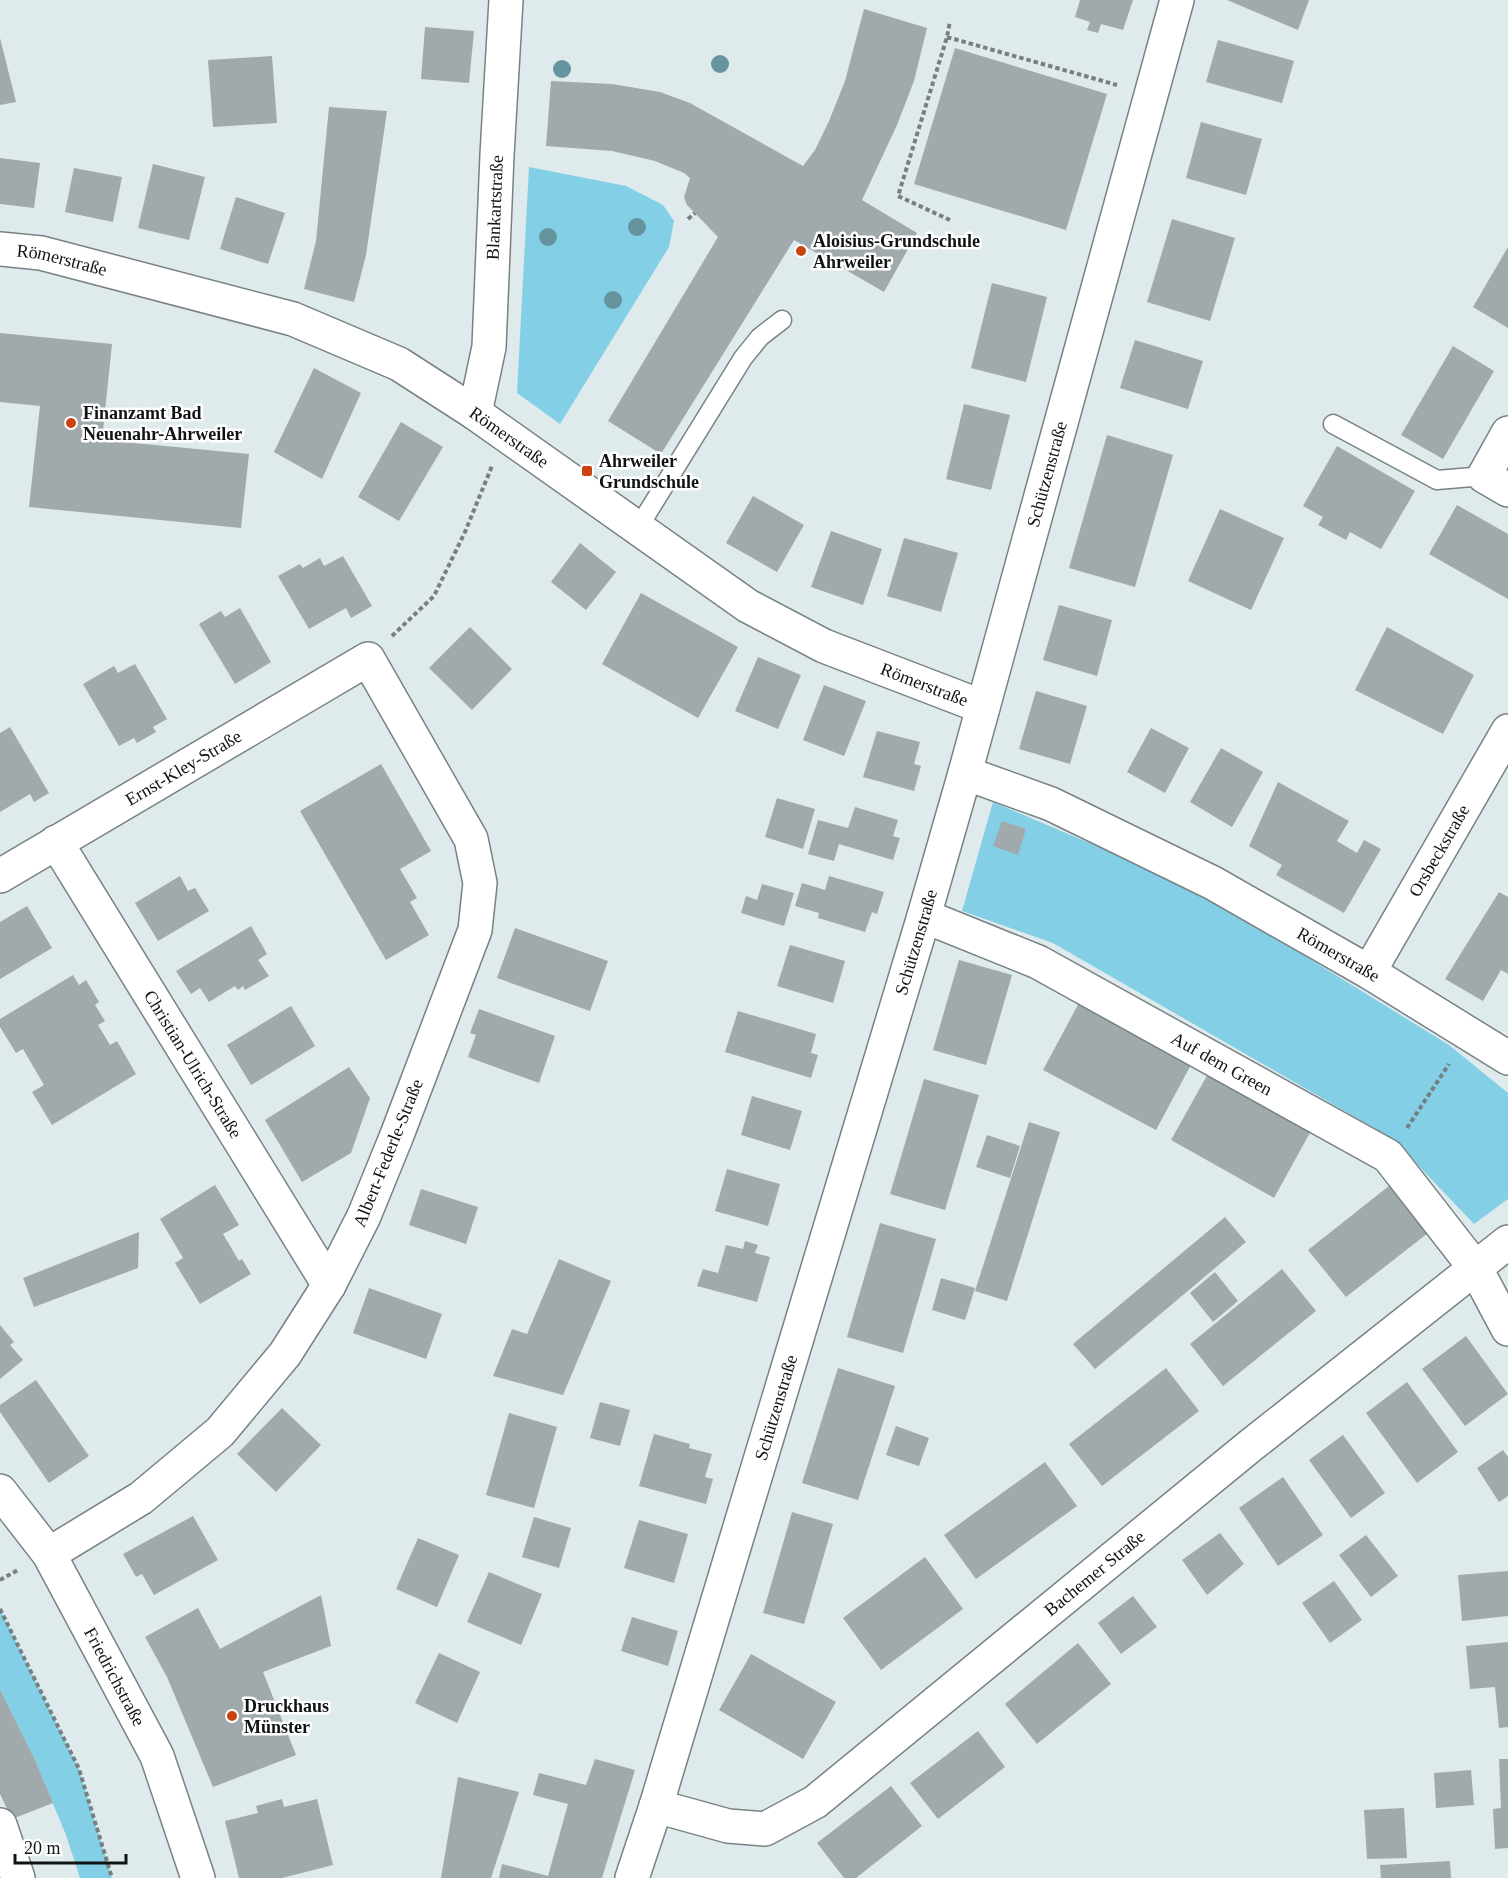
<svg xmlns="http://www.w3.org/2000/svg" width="1508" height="1878" font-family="Georgia,serif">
  <rect width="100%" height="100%" fill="#dfeaed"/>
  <path fill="#83cfe5" d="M529,167L626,186L663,205L674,221L669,247L560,424L517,393Z
    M993,802L1148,868L1237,914L1449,1045L1508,1093V1199L1474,1224L1393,1139L1053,943L962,911Z
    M0,1609L79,1769L112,1878H80L66,1835L35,1760L0,1689Z"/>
  <path fill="#a0aaad" d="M1080,0H1133L1123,30L1101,24L1098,33L1087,30L1090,22L1075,17Z
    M1227,0H1309L1298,30Z
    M864,9L927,28L914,81L897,125L862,200L917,233L884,292L794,240L661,454L608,421L718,237L687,205L684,197L690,178L684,173L655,161L612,151L546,146L551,81L612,84L660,92L690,103L803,166L815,150L829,121L845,81Z
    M425,27L474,31L469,83L421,79Z
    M0,38L16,102L0,105Z
    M1218,40L1294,61L1282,103L1206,82Z
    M955,48L1107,94L1066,230L914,184Z
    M272,56L277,123L213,127L208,60Z
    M329,107L387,111L366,255L354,302L304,289L316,241Z
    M1201,122L1262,139L1246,195L1186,178Z
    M0,158L40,163L34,208L0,204Z
    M153,164L205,177L189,240L138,228Z
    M74,168L122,177L113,222L65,212Z
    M236,197L285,213L268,264L220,249Z
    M1172,219L1235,238L1210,321L1147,302Z
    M1508,247V328L1473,307Z
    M992,283L1047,297L1026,382L971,368Z
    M0,333L112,344L102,440L249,454L241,528L29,507L40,406L0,402Z
    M1135,340L1203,361L1188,409L1120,388Z
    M1453,346L1494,371L1443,459L1401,435Z
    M314,368L361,393L322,479L274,452Z
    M964,404L1010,415L991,490L946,479Z
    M401,422L443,447L399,521L358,497Z
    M1107,435L1173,455L1135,587L1069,568Z
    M1337,446L1415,491L1381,549L1350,532L1346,540L1318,525L1323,517L1303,506Z
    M753,496L804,525L777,572L726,543Z
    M1457,505L1508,534V599L1429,554Z
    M1220,509L1284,538L1251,610L1188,581Z
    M831,531L882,549L863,605L811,587Z
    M904,538L958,553L941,612L887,596Z
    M580,543L616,572L586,610L551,582Z
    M343,556L372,606L351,618L346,608L309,629L278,576L300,564L303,568L320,558L324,566Z
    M641,593L738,647L698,718L602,664Z
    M1059,605L1112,620L1097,676L1043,660Z
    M240,608L271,662L235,684L199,624L221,611L225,617Z
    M470,627L512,669L472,710L429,668Z
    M1387,627L1474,675L1443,734L1355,690Z
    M758,657L801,675L778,729L735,711Z
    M135,664L167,719L153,727L156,732L137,743L134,738L119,746L83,684L114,666L118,673Z
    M824,685L866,701L844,756L803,740Z
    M1036,691L1087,706L1070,764L1019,749Z
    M10,727L49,793L34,802L30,794L0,812V733Z
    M1151,728L1189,748L1165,793L1127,772Z
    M877,731L920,742L914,764L921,766L914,791L863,777Z
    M1221,748L1263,772L1232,827L1190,802Z
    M381,764L431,851L400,869L417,898L410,902L429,935L386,960L300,811Z
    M1278,782L1349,821L1337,841L1357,853L1364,840L1381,849L1344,913L1276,875L1282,865L1249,846Z
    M777,798L815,809L803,849L765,837Z
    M855,807L898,820L893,836L900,838L893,860L839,844L834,861L808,854L818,820L848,828Z
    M1002,821L1026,829L1018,855L993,846Z
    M180,876L188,891L195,888L209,911L158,941L135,903Z
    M829,876L884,892L877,914L872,912L865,932L818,918L819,913L795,906L802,883L825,890Z
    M762,884L794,893L784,926L741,913L746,896L757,900Z
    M1499,892L1508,897V974L1501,970L1483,1001L1445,979Z
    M27,906L52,948L0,979V922Z
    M251,926L267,954L258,960L269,976L245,990L243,986L238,990L235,986L209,1002L200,988L191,994L176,971Z
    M515,928L608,961L590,1011L497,978Z
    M790,945L845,961L833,1003L777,986Z
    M959,960L1012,975L986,1065L933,1050Z
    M73,975L79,985L86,980L99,1002L95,1005L105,1021L98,1025L110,1045L117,1041L136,1074L52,1125L32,1092L44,1085L23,1049L16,1053L0,1027V1019Z
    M1080,1001L1193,1061L1156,1130L1043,1070Z
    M291,1006L315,1046L251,1085L227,1045Z
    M479,1009L555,1036L539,1083L468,1057L476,1035L470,1033Z
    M738,1011L816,1034L811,1053L818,1055L811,1078L725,1052Z
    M349,1067L370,1098L351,1153L302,1182L265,1120Z
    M1209,1072L1312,1129L1274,1198L1171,1140Z
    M924,1079L979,1095L945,1210L890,1194Z
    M752,1096L802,1111L790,1150L741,1135Z
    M1029,1122L1060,1132L1007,1301L975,1291Z
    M987,1135L1020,1146L1010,1178L976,1167Z
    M727,1169L780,1184L768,1226L715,1211Z
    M1399,1178L1437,1226L1346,1297L1308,1250Z
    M215,1185L239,1225L223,1234L239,1261L242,1259L251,1274L200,1304L175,1263L183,1258L160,1219Z
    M421,1189L478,1207L466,1244L409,1225Z
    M1225,1217L1246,1242L1095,1369L1073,1344Z
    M880,1223L936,1239L903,1353L847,1337Z
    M139,1232L138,1268L34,1307L23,1278Z
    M745,1241L758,1245L755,1253L770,1257L757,1302L697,1286L703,1269L718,1273L726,1245L743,1249Z
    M559,1259L611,1281L563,1395L493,1376L512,1329L527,1334Z
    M1282,1269L1316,1311L1223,1386L1190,1344Z
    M1215,1272L1238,1301L1213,1322L1190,1293Z
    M941,1278L975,1288L965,1320L932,1310Z
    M369,1288L442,1314L426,1359L353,1333Z
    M0,1325L14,1342L10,1345L23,1360L0,1379Z
    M1466,1336L1508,1394L1465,1426L1422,1369Z
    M838,1368L895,1386L858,1500L802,1483Z
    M1166,1368L1199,1411L1102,1486L1069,1444Z
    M36,1380L89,1456L49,1483L0,1412V1405Z
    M1407,1382L1458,1452L1417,1483L1366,1413Z
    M600,1402L630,1410L620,1446L590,1438Z
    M282,1408L321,1445L276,1492L237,1454Z
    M509,1413L557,1427L534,1508L486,1495Z
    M896,1426L929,1438L919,1466L886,1455Z
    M654,1434L690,1444L689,1448L712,1454L705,1477L713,1479L706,1504L639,1486Z
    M1343,1435L1385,1493L1351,1518L1309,1460Z
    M1503,1450L1508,1457V1496L1499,1502L1477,1468Z
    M1045,1462L1077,1506L976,1579L944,1535Z
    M1283,1477L1323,1535L1278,1566L1239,1508Z
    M792,1512L833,1524L804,1624L763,1613Z
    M193,1516L218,1560L154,1595L142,1574L136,1577L123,1554Z
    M534,1517L571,1528L559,1568L522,1557Z
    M639,1520L688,1534L674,1583L624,1568Z
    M1220,1533L1244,1564L1207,1595L1182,1560Z
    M1366,1535L1398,1576L1371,1597L1339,1555Z
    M418,1538L459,1555L437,1607L396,1589Z
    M925,1557L963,1609L881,1670L843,1618Z
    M1508,1571V1616L1462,1621L1458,1575Z
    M489,1572L542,1594L521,1645L467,1622Z
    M1334,1581L1362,1620L1330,1643L1302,1603Z
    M321,1595L331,1646L263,1672L296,1755L213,1787L167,1677L145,1637L198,1608L220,1649Z
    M1133,1596L1157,1627L1121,1654L1098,1623Z
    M632,1617L678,1631L668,1666L621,1651Z
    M1508,1642V1727L1499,1728L1495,1687L1470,1689L1466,1646Z
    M1078,1643L1111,1684L1037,1744L1005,1704Z
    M439,1653L480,1672L457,1723L415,1703Z
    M751,1654L836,1702L803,1759L719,1710Z
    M0,1689L35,1760L53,1803L12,1819L0,1794Z
    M978,1731L1005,1767L938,1819L910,1783Z
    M595,1759L635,1770L602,1878H499L502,1864L548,1876L568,1804L533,1795L539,1773L586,1785Z
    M1499,1759H1508V1848L1495,1849L1493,1809L1501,1808Z
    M1471,1770L1474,1805L1436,1808L1434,1773Z
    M458,1777L519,1792L491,1878H441Z
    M891,1786L922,1826L856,1878H844L817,1843Z
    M282,1799L284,1807L317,1799L333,1865L282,1878H239L225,1821L258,1813L256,1806Z
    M1404,1808L1407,1858L1367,1859L1364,1810Z
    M1450,1861L1451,1878H1381L1380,1865Z"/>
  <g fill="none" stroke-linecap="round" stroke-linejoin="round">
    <defs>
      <path id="service" d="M1333,424L1437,480L1484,476
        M638,528L743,358L760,337L782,320"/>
      <g id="minor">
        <path id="s1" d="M0,249L41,253L293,319L399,364L475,413L748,606L824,646L983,707"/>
        <path id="s2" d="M475,413L489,347L497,155L506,0"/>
        <path d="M1508,433L1484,476L1508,490"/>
        <path id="s3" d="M965,773L1051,804L1213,883L1369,972L1508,1058"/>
        <path id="s4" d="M56,842L329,1285"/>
        <path id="s5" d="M0,876L368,659L471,839L480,883L475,930L397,1135L364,1216L329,1285L285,1354L220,1432L141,1498L49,1554"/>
        <path id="s6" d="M924,916L1038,962L1388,1156L1476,1269L1508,1329"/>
        <path id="s7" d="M1369,972L1508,731"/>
        <path id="s8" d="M656,1806L728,1826L765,1829L815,1802L1250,1446L1508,1242"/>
        <path d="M0,1825L18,1878"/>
        <path id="s9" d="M632,1878L656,1806L924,916L965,773L1177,0"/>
      </g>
      <g id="secondary">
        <path id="s10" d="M0,1491L49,1554L157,1756L198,1878"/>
      </g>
    </defs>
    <use href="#service" stroke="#788285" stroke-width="21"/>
    <use href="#minor" stroke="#788285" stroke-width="36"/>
    <use href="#secondary" stroke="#788285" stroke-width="36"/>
    <path stroke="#777f81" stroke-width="4" stroke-dasharray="4.5 3" stroke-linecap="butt" d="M947,37L1117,85
      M688,219L695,213
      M950,220L898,196L947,37L950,21
      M392,636L434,596L465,532L492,466
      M1407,1128L1449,1064
      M0,1580L18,1570
      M0,1609L79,1769L112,1878"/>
    <use href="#service" stroke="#fff" stroke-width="18"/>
    <use href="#minor" stroke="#fff" stroke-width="33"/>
    <use href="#secondary" stroke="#fff" stroke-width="33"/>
  </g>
  <g fill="#65949e">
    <circle cx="720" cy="64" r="9"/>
    <circle cx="562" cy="69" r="9"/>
    <circle cx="637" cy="227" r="9"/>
    <circle cx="548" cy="237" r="9"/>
    <circle cx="613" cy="300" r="9"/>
  </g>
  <g fill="#cb4410" stroke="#fff" stroke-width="2">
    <circle cx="801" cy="251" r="6"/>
    <circle cx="71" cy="423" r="6"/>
    <rect x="581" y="465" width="12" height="12" rx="3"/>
    <circle cx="232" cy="1716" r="6"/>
  </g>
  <g text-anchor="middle" stroke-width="5" stroke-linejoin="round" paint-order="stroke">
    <g font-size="18" fill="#0f1314" stroke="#fff">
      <text dy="6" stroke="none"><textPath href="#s2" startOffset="207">Blankartstraße</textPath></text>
      <text dy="6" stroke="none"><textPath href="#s1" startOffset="63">Römerstraße</textPath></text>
      <text dy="6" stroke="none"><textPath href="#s1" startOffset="549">Römerstraße</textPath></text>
      <text dy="6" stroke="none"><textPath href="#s9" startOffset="1464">Schützenstraße</textPath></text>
      <text dy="6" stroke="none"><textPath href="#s1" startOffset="1035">Römerstraße</textPath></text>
      <text dy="6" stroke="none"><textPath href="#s5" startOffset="213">Ernst-Kley-Straße</textPath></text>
      <text dy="6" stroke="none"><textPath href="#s7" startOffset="140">Orsbeckstraße</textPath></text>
      <text dy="6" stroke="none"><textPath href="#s9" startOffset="978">Schützenstraße</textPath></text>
      <text dy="6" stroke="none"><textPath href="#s3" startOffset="416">Römerstraße</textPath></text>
      <text dy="6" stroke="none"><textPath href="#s4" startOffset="261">Christian-Ulrich-Straße</textPath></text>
      <text dy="6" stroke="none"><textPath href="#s6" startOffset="333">Auf dem Green</textPath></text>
      <text transform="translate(388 1153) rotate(-68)" y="6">Albert-Federle-Straße</text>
      <text dy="6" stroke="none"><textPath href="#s9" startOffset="492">Schützenstraße</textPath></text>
      <text dy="6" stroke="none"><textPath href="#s8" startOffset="530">Bachemer Straße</textPath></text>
      <text dy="6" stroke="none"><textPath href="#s10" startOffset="219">Friedrichstraße</textPath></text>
    </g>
    <g font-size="18" font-weight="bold" fill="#0f1314" stroke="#fff" text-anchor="start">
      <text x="813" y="247">Aloisius-Grundschule<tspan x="813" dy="21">Ahrweiler</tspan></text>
      <text x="83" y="419">Finanzamt Bad<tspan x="83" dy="21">Neuenahr-Ahrweiler</tspan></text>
      <text x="599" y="467">Ahrweiler<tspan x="599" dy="21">Grundschule</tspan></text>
      <text x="244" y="1712">Druckhaus<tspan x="244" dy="21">Münster</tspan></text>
    </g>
  </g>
  <path d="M15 1854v9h111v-9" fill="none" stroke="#0f1314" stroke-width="3"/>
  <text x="24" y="1854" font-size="18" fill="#0f1314" stroke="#ffffff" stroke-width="4.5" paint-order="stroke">20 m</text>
</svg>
